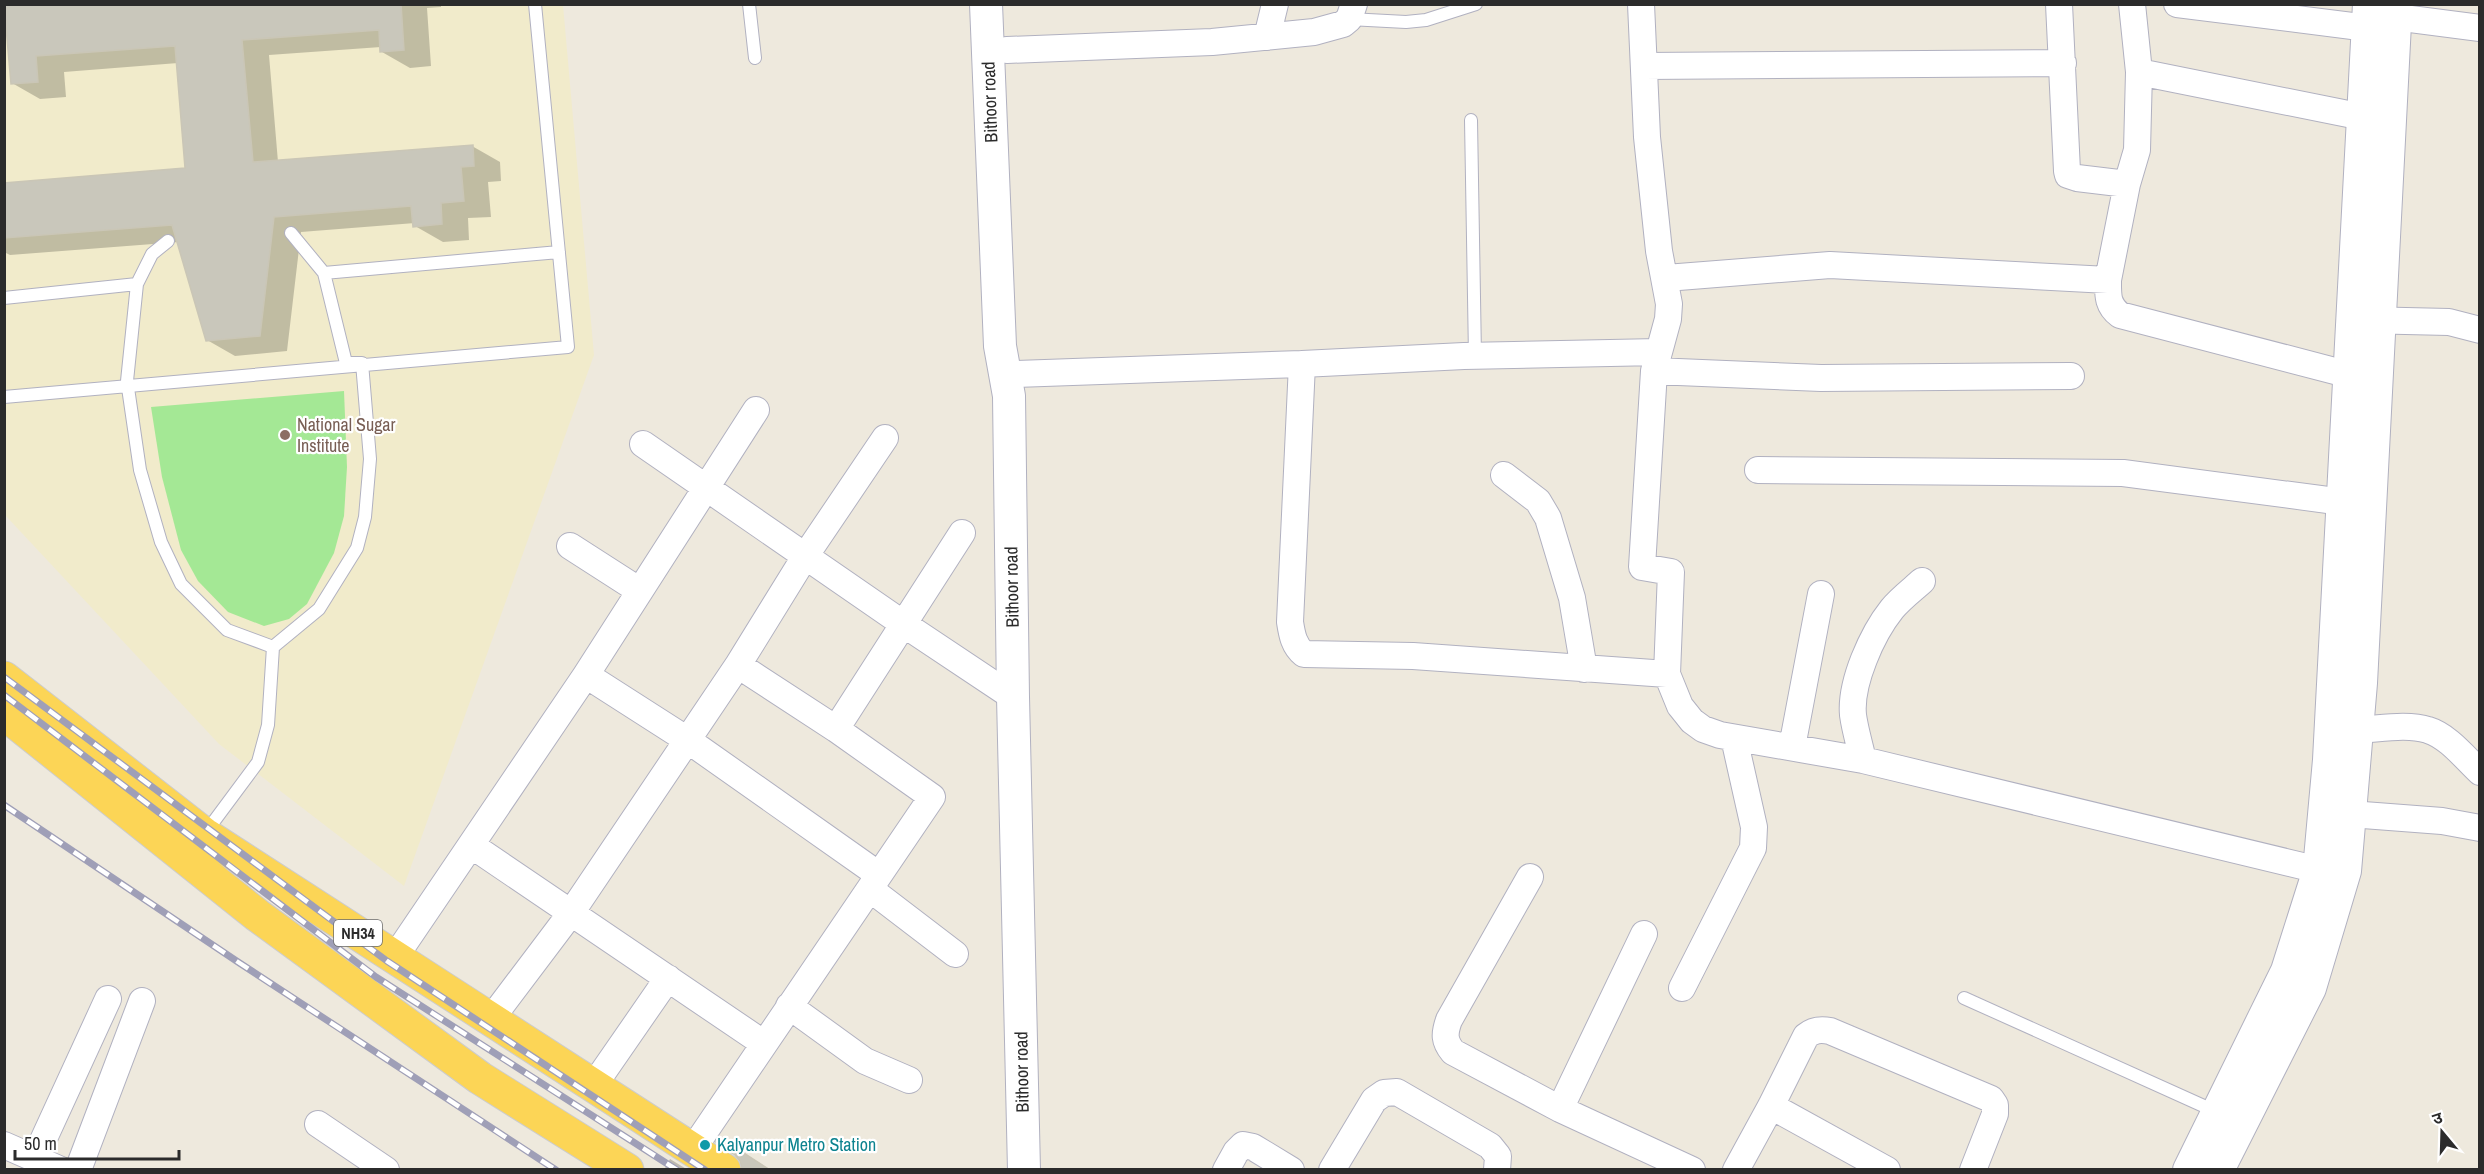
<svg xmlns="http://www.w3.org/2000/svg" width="2484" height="1174" font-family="'Archivo Narrow','Noto Sans Devanagari',sans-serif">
  <rect width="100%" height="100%" fill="#eee9dd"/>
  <path fill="#f1ebcb" d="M5,5H563L594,355L404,886L219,744L5,515Z"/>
  <path fill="#a4e895" d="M344,391L347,467L344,516L334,553L307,604L289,619L264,626L228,612L198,581L181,550L162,477L151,407Z"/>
  <path fill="#0003" d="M4,4H441V7L427,8L431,66L410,68L382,52L381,47L269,55L278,162L472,146L500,162L501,181L488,182L491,217L468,218L469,240L443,242L415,226V223L301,232L287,351L235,356L207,340L179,242L10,255L4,252V184L187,170L178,63L64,72L66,97L40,99L12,83L9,32L4,30Z
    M670,1159L688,1170H664Z"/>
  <path fill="#c9c7bb" stroke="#cac6b6" stroke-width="1.5" d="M4,4H401L404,50L380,52L379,30L242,40L253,162L473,145L474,166L461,167L464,201L441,203L442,224L413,227L411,206L274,217L260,336L206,341L172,225L4,238V183L185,168L175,46L36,56L38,82L11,84Z
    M719,1137L770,1170H742L740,1161L735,1155L716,1142Z"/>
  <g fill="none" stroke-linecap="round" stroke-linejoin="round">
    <defs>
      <path id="service" d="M749,4L755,58
        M1349,19L1406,22L1426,20L1476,4
        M1471,120L1475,356
        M168,241L152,254L137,284L127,381L140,470L161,542L181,584L227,630L273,647L319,609L357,548L365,517L370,459L362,363H346L324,273L291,233
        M324,273L559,252
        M4,298L137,284
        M4,397L568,347L535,4
        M206,832L258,762L268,725L273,647
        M1964,998L2217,1112"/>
      <path id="minor" d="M1641,4L1647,137L1659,251L1669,304L1668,319L1659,352
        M2059,4L2067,171L2068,175L2077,178L2127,184
        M2177,4L2368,28
        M2395,17L2480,28
        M1267,37L1275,4
        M1007,50L1212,42L1314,32L1343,24L1349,19L1354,4
        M1644,66L2063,63
        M2139,72L2363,117
        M1666,278L1830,265L2108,280L2127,184L2137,150L2139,72L2132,4
        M2108,280C2108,295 2107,305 2120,315L2350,375
        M2362,320L2449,322L2480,330
        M1302,364L1464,356L1659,352L1654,371L1642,567L1671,572L1667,674L1680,706L1692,721L1703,729L1720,735L1863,760L2319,870
        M1654,371L1821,378L2071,376
        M1013,374L1302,364L1290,622C1292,635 1294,646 1304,654L1413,656L1667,674
        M643,444L905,625L1013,697
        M1758,470L2123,473L2343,502
        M1504,475L1538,501L1548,518L1572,598L1584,669
        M570,546L640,591
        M738,665L806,555L885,438
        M586,675L689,741L879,875
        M836,729L962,533
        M2357,730C2379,729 2407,723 2428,730C2448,736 2465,758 2480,772
        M1792,747L1821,594
        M1863,760C1860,746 1855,730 1853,715C1850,683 1872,634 1892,609C1900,599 1912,590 1922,581
        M2350,814L2442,821L2480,828
        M471,845L763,1043
        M1530,877L1449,1020C1444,1034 1444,1041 1453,1052L1560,1109L1692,1170
        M870,889L955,954
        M395,957L586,675L756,410
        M1682,988L1753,848L1754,827L1734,738
        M789,1006L865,1061L909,1080
        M491,1019L571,913L738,665L836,729L932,797L693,1149
        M594,1085L668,978
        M1771,1106L1887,1170
        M1560,1109L1644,934
        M318,1124L386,1170
        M4,1145L61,1170
        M35,1158L108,999
        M78,1170L142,1001
        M1226,1170L1236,1152L1243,1145L1253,1147L1291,1170
        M1332,1170L1374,1100L1384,1093L1397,1092L1490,1146L1498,1156L1497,1170
        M1736,1170L1771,1106L1806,1036C1813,1030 1820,1029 1830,1031L1991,1099L1995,1105V1114L1973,1170"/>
      <path id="tertiary" d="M986,4L1000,346L1009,396L1013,697L1024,1170
        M2189,1170L2287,971L2319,870L2329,760L2369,4
        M2218,1170L2310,988L2345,871L2361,683L2396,4"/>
      <path id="trunk" d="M4,678L204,834L724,1170
        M4,713L257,915L480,1078L627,1170"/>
    </defs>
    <use href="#service" stroke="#b1b1c0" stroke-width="14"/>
    <use href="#minor" stroke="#b1b1c0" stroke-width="28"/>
    <use href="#tertiary" stroke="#b1b1c0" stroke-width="34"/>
    <use href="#trunk" stroke="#ccc" stroke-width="35"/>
    <use href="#service" stroke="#fff" stroke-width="12"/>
    <use href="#minor" stroke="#fff" stroke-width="26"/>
    <use href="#tertiary" stroke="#fff" stroke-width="32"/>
    <use href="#trunk" stroke="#fcd556" stroke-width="33"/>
    <defs>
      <path id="rail" d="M4,677L387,961L705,1170
        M4,695L376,977L677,1170
        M4,805L238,962L556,1170"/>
    </defs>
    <use href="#rail" stroke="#9f9fb7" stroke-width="7"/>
    <use href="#rail" stroke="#fff" stroke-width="4.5" stroke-dasharray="14" stroke-linecap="butt"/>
  </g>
  <circle fill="#8d6e63" stroke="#fff" stroke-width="2" cx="285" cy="435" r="6"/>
  <circle fill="#0f9aa8" stroke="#fff" stroke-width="2" cx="705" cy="1145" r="6"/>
  <g text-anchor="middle" stroke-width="4.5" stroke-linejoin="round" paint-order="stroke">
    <rect fill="#fff" stroke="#6b6b6b" stroke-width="1.5" x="334" y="920" width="48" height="26" rx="4.5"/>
    <g font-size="16" font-weight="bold" fill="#2b2b2b">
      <text x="358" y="939">NH34</text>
    </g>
    <g font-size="18" fill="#2b2b2b" stroke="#fff">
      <text transform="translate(990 102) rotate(-92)" y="6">Bithoor road</text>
      <text transform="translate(1012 587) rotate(-91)" y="6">Bithoor road</text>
      <text transform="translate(1022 1072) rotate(-91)" y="6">Bithoor road</text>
    </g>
    <g font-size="18" fill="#785e54" stroke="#fff" text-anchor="start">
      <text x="297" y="431">National Sugar<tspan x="297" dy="21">Institute</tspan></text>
    </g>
    <g font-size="18" fill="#0d838f" stroke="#fff" text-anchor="start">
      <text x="717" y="1151">Kalyanpur Metro Station</text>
    </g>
  </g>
  <rect width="2484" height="1174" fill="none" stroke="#2b2b2b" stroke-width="12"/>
  <g transform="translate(2442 1132) rotate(341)" stroke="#ffffff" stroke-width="4.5" paint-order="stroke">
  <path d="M0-4.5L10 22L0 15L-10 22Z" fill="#2b2b2b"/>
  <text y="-9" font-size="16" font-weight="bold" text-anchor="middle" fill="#2b2b2b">उ</text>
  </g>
  <path d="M15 1150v9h164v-9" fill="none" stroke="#2b2b2b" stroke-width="3"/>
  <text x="24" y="1150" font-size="18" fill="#2b2b2b" stroke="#ffffff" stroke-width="4.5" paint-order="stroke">50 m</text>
</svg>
